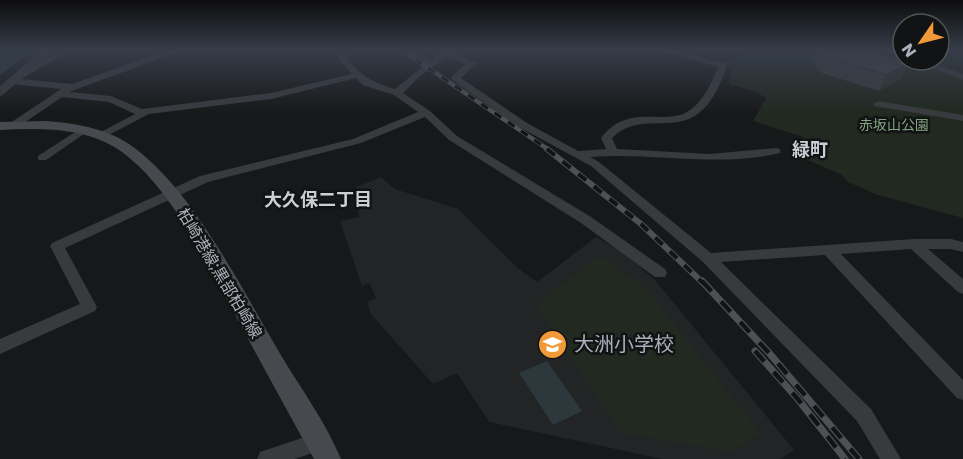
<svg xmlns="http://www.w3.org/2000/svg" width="963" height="459" font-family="Poppins,'Noto Sans JP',sans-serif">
  <rect width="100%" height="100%" fill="#171819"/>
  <path fill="#232426" d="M381,177L395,189L458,209L519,269L537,282L596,237L624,253L655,280L794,450L780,459H662L489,422L457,373L433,384L371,314L367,302L376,298L369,283L362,286L340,221L359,217L356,187Z"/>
  <path fill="#212921" d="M738,50H903V60H939V50H963V218L878,195L848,182L842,175L803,158V137L753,121L766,98L756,92L729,84L731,70L720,62L750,54Z
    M600,255L648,290L760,433L732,452L620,433L535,305Z"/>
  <path fill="#2d383d" d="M0,50H34L0,75Z
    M547,361L582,411L553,425L519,373Z"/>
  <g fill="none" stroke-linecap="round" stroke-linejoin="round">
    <path fill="#383a3e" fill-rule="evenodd" d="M61,50H71L21,79L72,84L168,50H179L178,52L69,92L111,96L142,109L271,93L352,74L340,61L335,50H343C354,73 372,82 395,89L426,64L406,50H415L432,60L444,50H455L454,52L476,63L461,78L527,123L578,151L606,149L601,138C630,101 664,128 690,110C704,100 712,82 718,67L666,52L665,50H677L726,64L727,66C721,83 713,102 699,113C673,134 639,111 612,138L617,149L710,154L776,148L780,149V153C717,168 653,152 590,157L599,162L711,253L914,239H951L963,242V252L951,249H928L963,279V294L958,292L911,249L841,254L963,380V400L957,398L825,255L721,262L871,409L901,459H880L857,421L703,262L591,166L519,127L452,80V76L466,64L448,56L420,76L403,93L430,111L457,136L591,217L665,269L667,273L665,277H655L581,223L449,140L425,117L361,143L208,182L65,248L97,307L95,311L0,354V339L80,304L50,246L52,243L200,176L353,139L418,112L394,95L363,85L356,78L271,99L149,114L101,139L97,138V134L135,114L109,102L62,97L18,127H10V123L61,89L12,84L7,81Z
      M882,50H893L903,53V59Z
      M911,60H923L963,74V80Z
      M878,101L963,115V121L874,106L873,104Z
      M83,127L87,128V132L46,160H38V156Z
      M320,432L327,434L330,441L327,448L295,459H257L260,452Z"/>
    <path fill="#383a3e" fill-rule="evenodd" d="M42,50H53L4,94L0,96V86Z"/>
    <path fill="#46494e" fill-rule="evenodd" d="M46,121C74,123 105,128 129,144C193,188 242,290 282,357C302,390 326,423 341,459H314C288,412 262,365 237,318C208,265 168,181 116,148C82,127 39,128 0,130V122Z"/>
    <defs>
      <path id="rail-far2" d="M402,50L549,150"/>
      <path id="rail-far1" d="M547,149L641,224L703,283"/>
      <path id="rail" d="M702,281L770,354L859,459
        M755,351L797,398L845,459"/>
    </defs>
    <use href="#rail-far2" stroke="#4d5055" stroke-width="4.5"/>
    <use href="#rail-far1" stroke="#4d5055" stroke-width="6"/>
    <use href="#rail" stroke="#4d5055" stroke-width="7"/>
    <use href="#rail-far2" stroke="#121314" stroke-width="3" stroke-dasharray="8" stroke-linecap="butt"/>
    <use href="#rail-far1" stroke="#121314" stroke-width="4" stroke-dasharray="10" stroke-linecap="butt"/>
    <use href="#rail" stroke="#121314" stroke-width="4.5" stroke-dasharray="14" stroke-linecap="butt"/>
  </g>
  <path fill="#3a3c3f" d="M813,50H868L901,78L879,91L822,73L809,59Z"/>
  <path fill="#303133" d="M909,63L901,78L879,91L887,75Z"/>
  <path fill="#444649" stroke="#303133" stroke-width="1.5" d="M821,50H868L909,63L887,75L829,58Z"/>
  <linearGradient id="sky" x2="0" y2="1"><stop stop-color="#0d0d0e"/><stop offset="0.44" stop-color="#363d49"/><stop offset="1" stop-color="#363d49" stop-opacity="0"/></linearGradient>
  <rect width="963" height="114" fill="url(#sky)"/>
  <defs>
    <symbol id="school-disc" viewBox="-11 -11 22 22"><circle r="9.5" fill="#ef9939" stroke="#121314"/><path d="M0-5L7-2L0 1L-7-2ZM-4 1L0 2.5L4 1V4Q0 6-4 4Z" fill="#fff"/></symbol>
  </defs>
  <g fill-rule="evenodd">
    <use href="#school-disc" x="536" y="328" width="33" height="33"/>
  </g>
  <g text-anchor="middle" stroke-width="5" stroke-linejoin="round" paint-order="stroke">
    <g font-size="14" fill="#84a481" stroke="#121314">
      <text x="894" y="130">赤坂山公園</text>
    </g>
    <g font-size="16" fill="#aab0b9" stroke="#121314">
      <text transform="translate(220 273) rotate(59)" y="6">柏崎港線;黒部柏崎線</text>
    </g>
    <g font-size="18" font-weight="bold" fill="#cbcfd5" stroke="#121314">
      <text x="810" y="156">緑町</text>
      <text x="318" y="206">大久保二丁目</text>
    </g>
    <g font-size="20" fill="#aab0b9" stroke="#121314" text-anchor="start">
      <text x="574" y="351">大洲小学校</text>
    </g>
  </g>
  <g transform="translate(921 42) rotate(235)"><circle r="28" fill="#121314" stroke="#4f5256" stroke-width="1.5"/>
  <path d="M0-4.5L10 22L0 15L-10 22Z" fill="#ef9939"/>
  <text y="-9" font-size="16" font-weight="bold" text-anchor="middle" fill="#aab0b9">N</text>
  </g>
</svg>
